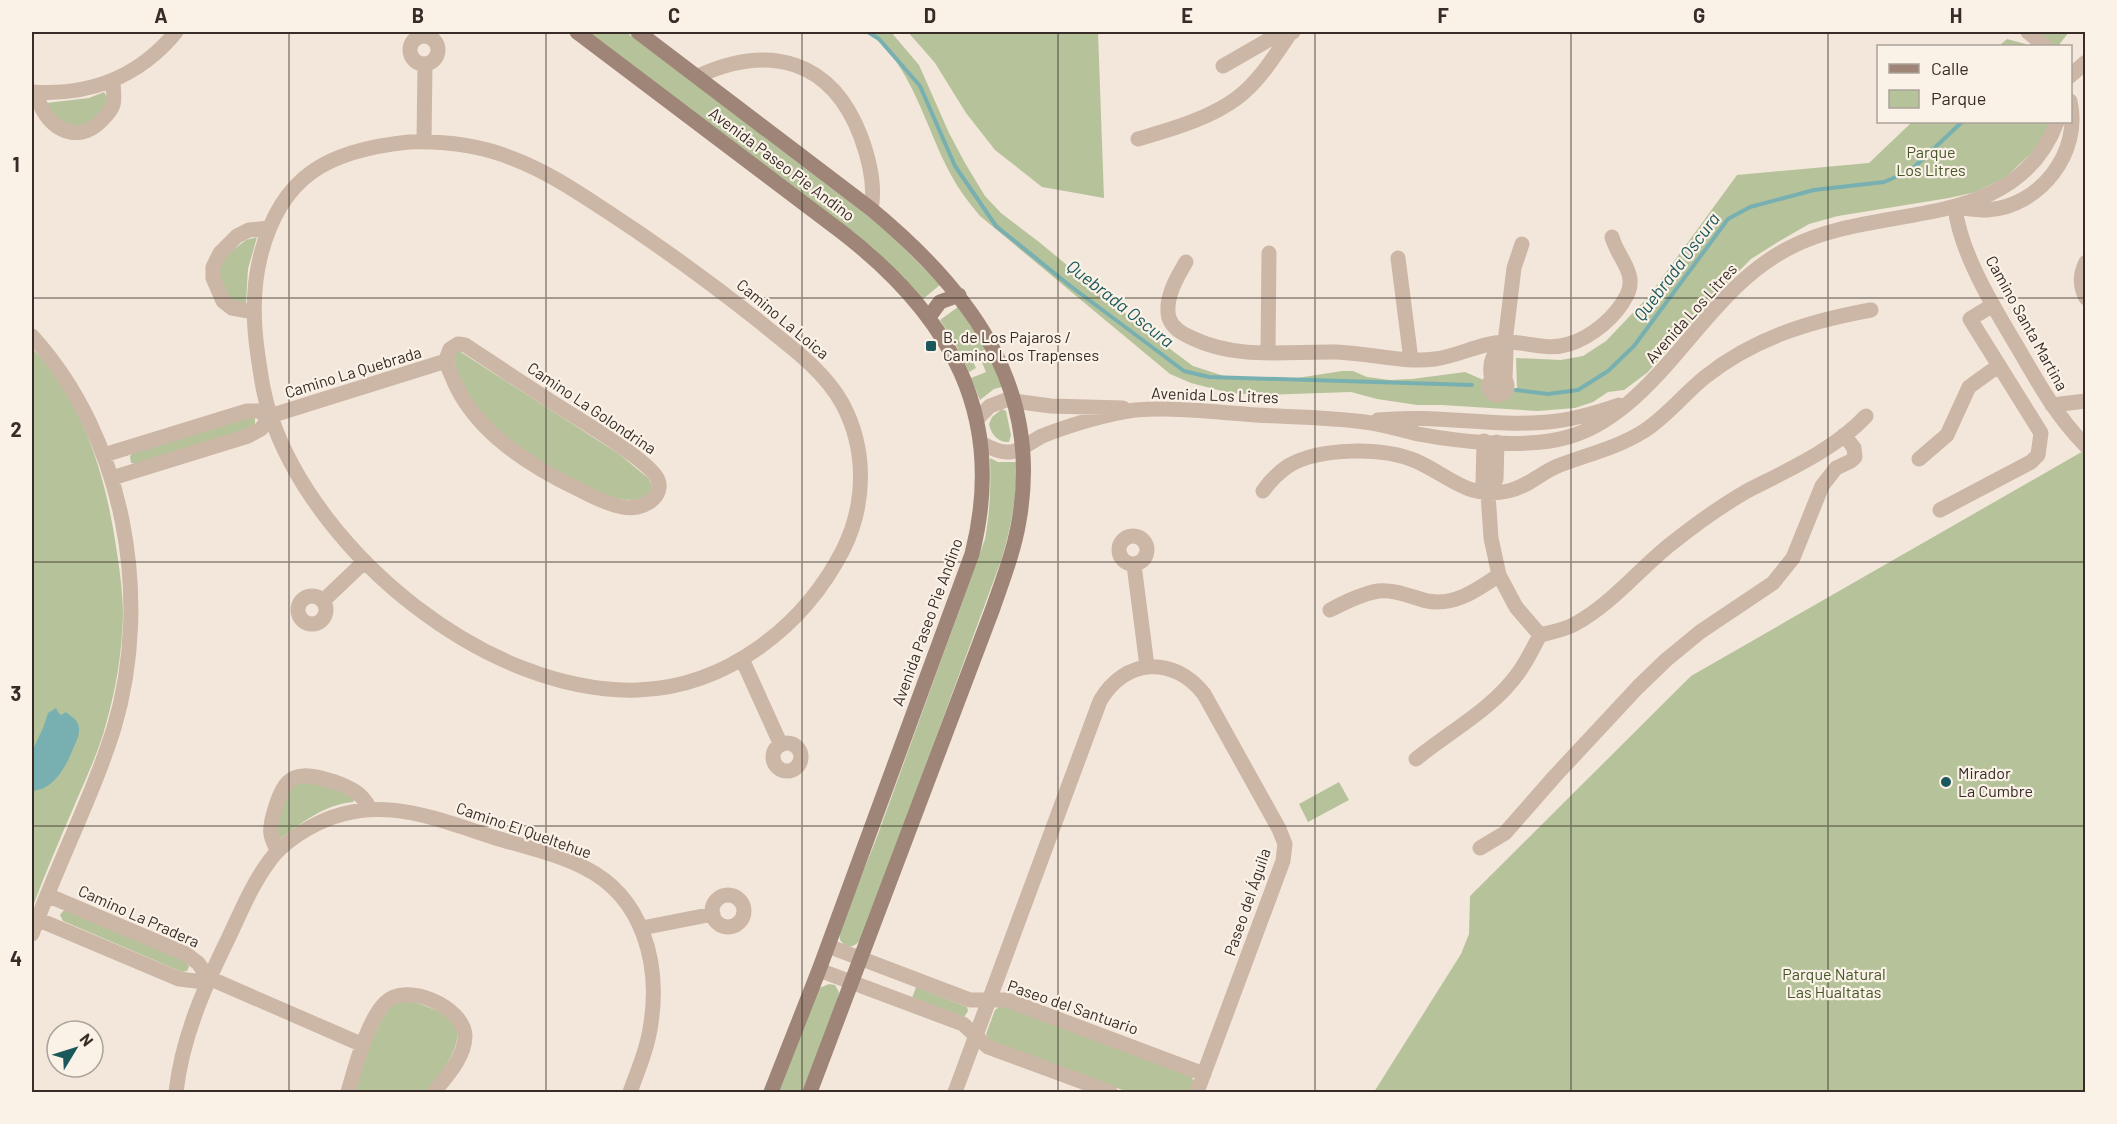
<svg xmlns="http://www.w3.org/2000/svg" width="2117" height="1124" font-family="Barlow,sans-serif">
  <rect width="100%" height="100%" fill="#f3e7db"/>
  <path fill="#b6c39a" d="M588,32H626L869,217L894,238L940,285L923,299L874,249Z
    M869,32H891L919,65L949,133L965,163L985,196L1001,213L1039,242L1158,340L1193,366L1227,377L1291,379L1342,371H1353L1367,377L1390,380L1412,379L1465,372L1488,382L1517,389L1516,358L1561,360L1583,356L1606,341L1648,297L1737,175L1869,163L1912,122H2052L2037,148L2005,178L1976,192L1949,198L1838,216L1809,224L1778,242L1751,259L1715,295L1648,372L1624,390L1608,392L1593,402L1575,408L1538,411L1441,405H1417L1377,399L1351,392L1261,395L1230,393L1191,383L1170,374L980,216C969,203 959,190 951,175C925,127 913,67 869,32Z
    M908,32H1098L1104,198L1042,187L995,150L966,113L935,63Z
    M2045,32H2069L2058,46H1999L2007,39L2029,45Z
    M104,92L109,100L93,122L73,127L58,120L46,103L89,98Z
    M257,237L248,269L246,303C228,307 224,288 218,275L223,258L246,240Z
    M958,307L986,349L971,357L976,368L969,372L955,343L940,320Z
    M32,348C82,400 104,470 115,540C119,565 123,591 123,616C122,653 116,689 106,724C99,751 86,778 75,804C60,839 45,873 32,909Z
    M459,351L619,454L648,478L652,485L651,492C646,496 638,501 630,500C596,500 518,450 493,426C474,409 454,380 454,354Z
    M990,357L1002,387L994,389L980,400L971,378L986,372L981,360Z
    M1002,409L1006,411L1011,435L1009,442C998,443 991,434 989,424L992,417Z
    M249,416L255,418V427L138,464L131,463L130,456L135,451Z
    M2085,450V1092H1374L1461,954L1469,934L1470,896L1691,676Z
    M990,458L998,462H1016C1018,494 1011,526 1002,558L863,936C858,943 855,947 846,947L840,940L839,932L877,837L985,539C990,511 991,486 990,458Z
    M312,781L354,795L355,799L353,802C323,805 302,823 278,840L275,837L282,800L294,785Z
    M1339,782L1349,800L1308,822L1299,804Z
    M63,911H68L186,961L189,967L187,971L182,972L63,921L60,915Z
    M829,984L835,985L839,992L837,1003L802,1092H777L819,988Z
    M916,987L967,1007L968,1011L964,1017L912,998Z
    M406,999C416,1003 442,1011 449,1017C473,1037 439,1076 425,1092H355C362,1069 373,1027 390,1008C394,1004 401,1002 406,999Z
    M1003,1004L1191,1074L1194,1083L1190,1092H1128L992,1043L986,1034L995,1010Z"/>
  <path fill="#78b0b1" d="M56,708L58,712L61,715L66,712C69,715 75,718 77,722C82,731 77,740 73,749C66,766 54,790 32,791V758L34,747L43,728L48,713Z"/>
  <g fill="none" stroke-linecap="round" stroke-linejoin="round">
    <path stroke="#78b0b1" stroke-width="4" d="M868,32L879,39L920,86L955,166L996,226L1069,285L1184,371L1209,377L1472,385
      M1516,390L1548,394L1578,390L1608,371L1634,346L1728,219L1750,207L1814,190L1884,182L1910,171L1962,122"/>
    <path stroke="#ccb6a6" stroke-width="15" d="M2028,32L2045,46
      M410 50a14 14 0 1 1 28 0a14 14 0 1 1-28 0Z
      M1223,66L1270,39L1293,32
      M698,76C770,43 832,60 861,137C869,159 876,185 871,209
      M2070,76L2086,62
      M32,92C89,96 139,77 176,32
      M37,93C42,125 76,148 102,120C106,116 111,111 113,105C115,98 113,89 113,81
      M1138,139C1171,129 1209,119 1237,98C1259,82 1276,54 1291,32
      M409,142C446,141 480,145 514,159C548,172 577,192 608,212C660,246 711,283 760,322C789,346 823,369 842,403C867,449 866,504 843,550C804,626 727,687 638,690C489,695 318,555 271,417C264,398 261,377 258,356C253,323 252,291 260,258C280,175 329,150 409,142Z
      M424,142L425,64
      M1955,207C1960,253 1994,308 2018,348C2038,383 2057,417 2086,446
      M1964,208C1971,209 1980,210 1987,210C2040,207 2082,152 2070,101
      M1398,258L1411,360
      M1186,262C1177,277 1164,299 1169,318C1173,329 1182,333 1192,338C1237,360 1287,351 1336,352C1369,353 1401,363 1435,359C1459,356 1482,342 1506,342C1528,342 1547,351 1569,344C1592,337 1616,317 1627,295C1638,273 1617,257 1612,237
      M2086,262C2080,274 2079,285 2086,298
      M254,312L232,308L223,301L213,278V267L220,253L237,236L249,230L269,228
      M32,336C124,437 153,597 114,728C92,798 57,865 32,934
      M458,344L465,345C503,370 540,395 579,419C596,430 651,463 658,480C661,487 658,495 652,500C644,507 632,509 622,507C608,504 593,497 580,490C530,466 475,432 453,379C450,372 446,365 447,357L450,349Z
      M1268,353L1269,253
      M1489 386a9 9 0 1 1 18 0a9 9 0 1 1-18 0Z
      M1492,379C1488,363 1493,353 1505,342
      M1505,380L1506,351L1505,342L1514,268L1522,244
      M2052,405L2086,401
      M977,419L990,406L1006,400L1051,406L1123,408
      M1378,420C1436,414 1492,427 1548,422C1572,420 1596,413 1619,405
      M1484,441L1483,484L1488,494L1491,538L1499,575L1516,607L1540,635
      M981,443C990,448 1000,453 1010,452C1021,451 1032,441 1042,436C1067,426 1109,413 1135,410C1175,407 1217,412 1256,415C1292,417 1329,417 1365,422C1383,424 1400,430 1418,434C1461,442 1527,449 1568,437C1590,431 1609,419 1626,405C1685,356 1721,282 1791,247C1880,201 2014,235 2057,122
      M104,455L247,411H258L270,416
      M1919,459L1947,435L1969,387L1998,366
      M112,478L248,436L261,429L270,416L446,361
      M1263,491C1270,481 1278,473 1288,466C1320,447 1383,447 1416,461C1450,476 1468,500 1508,491C1528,487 1541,472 1560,465C1589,454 1617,448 1644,431C1667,416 1684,394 1705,377C1754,338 1810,321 1871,310
      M1488,494L1496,479L1497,442
      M1940,510L2031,462L2038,455L2041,433L1970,319L1993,305
      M1119 550a14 14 0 1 1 28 0a14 14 0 1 1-28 0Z
      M1134,565L1147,666
      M298 610a14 14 0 1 1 28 0a14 14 0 1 1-28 0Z
      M323,601L364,562
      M1330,610C1345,602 1361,594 1378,591C1395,589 1411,597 1427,601C1455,606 1477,590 1499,575
      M742,659L781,745
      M773 757a14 14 0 1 1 28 0a14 14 0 1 1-28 0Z
      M1416,759C1450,731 1493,709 1519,672C1527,661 1533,648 1540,635C1552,632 1564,630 1575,624C1612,604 1639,569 1672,543C1696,524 1721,506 1747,491C1788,470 1834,450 1866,416
      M1480,848L1505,833L1555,776L1638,687L1666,660L1700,632L1773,583L1793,558L1822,486L1836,468L1851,461L1855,457L1854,448L1844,435
      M278,851C269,836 269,829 274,812C285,773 297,770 335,782C351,788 362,793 370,809
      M47,895L186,954L198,963L209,978L363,1045
      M712 911a16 16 0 1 1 32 0a16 16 0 1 1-32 0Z
      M37,919L179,979L196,981L209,978
      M642,928L713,914
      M828,946L970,1000H1007L1204,1074
      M819,970L963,1024L988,1047L1110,1092
      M176,1092C182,1038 204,988 228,939C240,914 251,886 268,863C278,848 293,837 309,828C373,791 431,817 496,838C525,847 558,854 585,868C643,897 660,963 651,1023C648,1047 638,1070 630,1092
      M348,1092C355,1068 367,1021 385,1003C406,981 464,1007 465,1036C465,1057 446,1077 434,1092
      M955,1092L1100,701C1125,658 1173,655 1204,694L1279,829L1285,844L1283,861L1197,1092"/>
    <path stroke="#9f8577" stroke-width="15" d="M577,32L843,233C951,317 1007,416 972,554L819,970L771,1092
      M638,32L871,209C969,290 1043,386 1019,521C1014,551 1003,579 993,608L810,1092
      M929,317L940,302L959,295"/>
  </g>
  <path fill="none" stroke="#372c27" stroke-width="1.5" stroke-opacity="0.55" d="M289,32V1092M546,32V1092M802,32V1092M1058,32V1092M1315,32V1092M1571,32V1092M1828,32V1092M32,298H2086M32,562H2086M32,826H2086"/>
  <g fill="#1b585b" stroke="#faf1e7" stroke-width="2">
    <rect x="925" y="340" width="12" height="12" rx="3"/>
    <circle cx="1946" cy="782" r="6"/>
  </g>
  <g text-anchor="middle" stroke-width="4.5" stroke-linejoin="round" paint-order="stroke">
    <g font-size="16" fill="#47572a" stroke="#faf1e7">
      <text x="1931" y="158">Parque<tspan x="1931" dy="18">Los Litres</tspan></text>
      <text x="1834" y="980">Parque Natural<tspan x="1834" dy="18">Las Hualtatas</tspan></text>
    </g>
    <g font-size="16" fill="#372c27" stroke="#faf1e7">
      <text transform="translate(782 164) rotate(37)" y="6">Avenida Paseo Pie Andino</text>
      <text transform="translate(1691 313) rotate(-48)" y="6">Avenida Los Litres</text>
      <text transform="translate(783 319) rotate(40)" y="6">Camino La Loica</text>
      <text transform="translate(2027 323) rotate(61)" y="6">Camino Santa Martina</text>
      <text transform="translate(353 372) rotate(-17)" y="6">Camino La Quebrada</text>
      <text transform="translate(1215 395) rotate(2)" y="6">Avenida Los Litres</text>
      <text transform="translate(592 408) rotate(34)" y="6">Camino La Golondrina</text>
      <text transform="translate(927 622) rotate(-70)" y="6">Avenida Paseo Pie Andino</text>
      <text transform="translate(524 830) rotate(19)" y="6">Camino El Queltehue</text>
      <text transform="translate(1247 902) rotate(-71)" y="6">Paseo del Águila</text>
      <text transform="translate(139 916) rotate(24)" y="6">Camino La Pradera</text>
      <text transform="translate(1073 1007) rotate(19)" y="6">Paseo del Santuario</text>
    </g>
    <g font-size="16" fill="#372c27" stroke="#faf1e7" text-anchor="start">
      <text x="943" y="343">B. de Los Pajaros /<tspan x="943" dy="18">Camino Los Trapenses</tspan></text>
      <text x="1958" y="779">Mirador<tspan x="1958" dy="18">La Cumbre</tspan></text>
    </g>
    <g font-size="18" font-style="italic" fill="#1b585b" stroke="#faf1e7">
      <text transform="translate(1677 267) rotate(-53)" y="6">Quebrada Oscura</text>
      <text transform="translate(1120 304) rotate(38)" y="6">Quebrada Oscura</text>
    </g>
  </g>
  <rect width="2117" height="1124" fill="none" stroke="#faf1e7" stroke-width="66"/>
  <rect x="1877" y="45" width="195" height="78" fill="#faf1e7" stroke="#aca29a" stroke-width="1.5"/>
  <rect x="1889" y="64" width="30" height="9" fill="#9f8577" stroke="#aca29a" stroke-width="1.5"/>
  <text x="1931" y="75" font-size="18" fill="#372c27">Calle</text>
  <rect x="1889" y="90" width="30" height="18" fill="#b6c39a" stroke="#aca29a" stroke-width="1.5"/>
  <text x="1931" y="105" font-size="18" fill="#372c27">Parque</text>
  <g transform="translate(75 1049) rotate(52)"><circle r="28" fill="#faf1e7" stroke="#aca29a" stroke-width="1.5"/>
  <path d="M0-4.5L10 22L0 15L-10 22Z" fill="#1b585b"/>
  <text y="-9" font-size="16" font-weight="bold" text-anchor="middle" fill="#372c27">N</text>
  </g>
  <rect x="33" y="33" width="2051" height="1058" fill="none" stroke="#372c27" stroke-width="2"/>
  <g font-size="20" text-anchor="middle" font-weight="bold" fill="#372c27">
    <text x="161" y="23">A</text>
    <text x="418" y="23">B</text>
    <text x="674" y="23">C</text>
    <text x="930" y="23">D</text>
    <text x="1187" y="23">E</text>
    <text x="1443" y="23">F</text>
    <text x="1699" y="23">G</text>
    <text x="1956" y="23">H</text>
    <text x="16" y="172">1</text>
    <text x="16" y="437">2</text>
    <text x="16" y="701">3</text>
    <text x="16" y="966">4</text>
  </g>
</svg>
